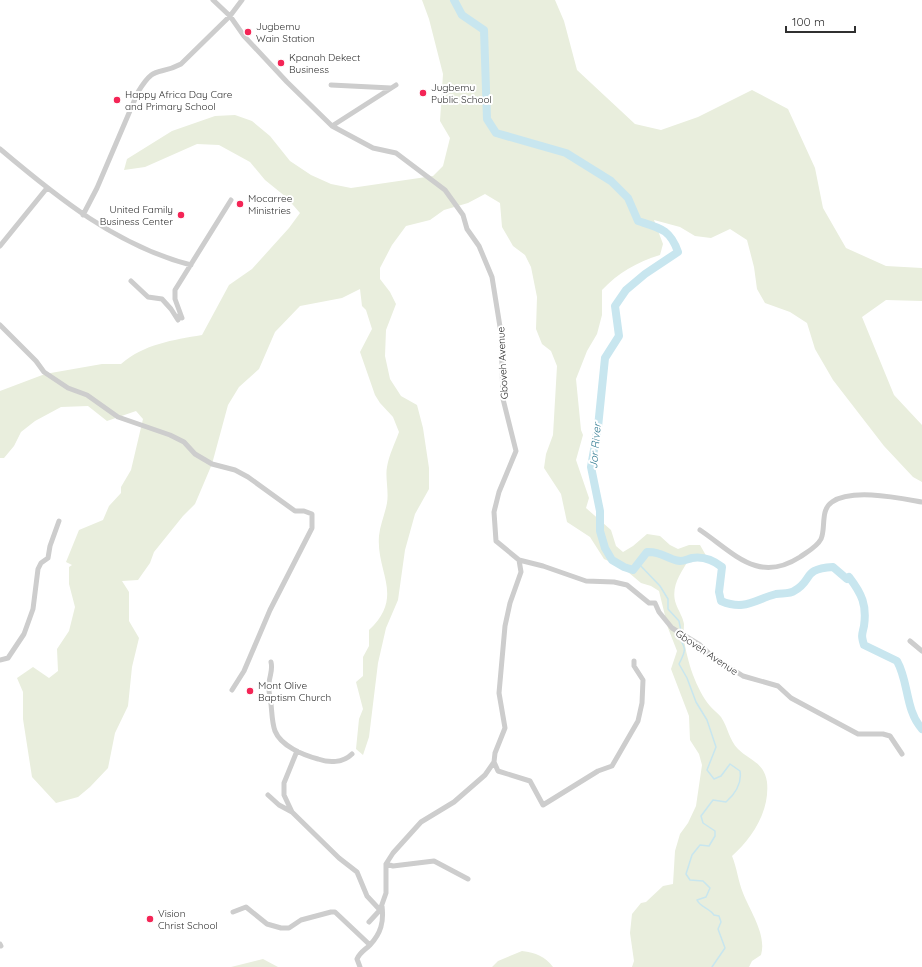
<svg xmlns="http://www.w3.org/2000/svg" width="922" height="967" font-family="Quicksand,sans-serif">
  <rect width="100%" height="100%" fill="#fff"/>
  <path fill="#e9eedd" d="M422,0H555L564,21L577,70L635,124L661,130L698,117L752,90L788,109L815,168L823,208L846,248L886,266L922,268V301L886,300L862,317L894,395L922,425V482L913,477L884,446L833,380L815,349L807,323L790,312L765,303L757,289L754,267L747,240L730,229L711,238L695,236L680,227L654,220L663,244L660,255C637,262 618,273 602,290V315L597,334L587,351L576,379L581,430L583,435L576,460L589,498L586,508L611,530L616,546L623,552L633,546L647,534L660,536L670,545L678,549L689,545H700L708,559H689C681,573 670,587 676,604C678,610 683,617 684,624C684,629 683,634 684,639C687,661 696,689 710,706C713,710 718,713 721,717C728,727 729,740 738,749C750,761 764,762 767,782C770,811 752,838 732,856C737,868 738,881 743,893C750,911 767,935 761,955L752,961L749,967H632L634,961L630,933L632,914L641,903L646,902L663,886L673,884L675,851L680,834L688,823L696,806L702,765L699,754L690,740L689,716L671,669L677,651L668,628L659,591L651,586L641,583L622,567L604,559L590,537L567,522L561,494L544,468L546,454L553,435L557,366L551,351L542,344L536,329L537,297L531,267L525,255L513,246L502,227L500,203L485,194L468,203L444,210L430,220L406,226L392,245L380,268V279L390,292L396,304L386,330L385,356L390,379L401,396L417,405L423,428L429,468V489L415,514L405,550L398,600L386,628L378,663L369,737L363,755L356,749L359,719L363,709L356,682L363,676V657L369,646V630C405,596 376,573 379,536C380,525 385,514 387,503C389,491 385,477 387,467C389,455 395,443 399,432L393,417L380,403L375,395L360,352L372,329L366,310L362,306L360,289L342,298L300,306L275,332L259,369L239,387L228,405L212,464L195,504L183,516L154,552L150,563L138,580L122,581L129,592V621L139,638L132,667L128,706L115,733L108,768L90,787L78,797L56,803L32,777L23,719V692L17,678L33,667L49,678L58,671L57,649L69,631L75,607L69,584V567L72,565L66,562L79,530L103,520L109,506L121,493V487L131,470L143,419L136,411L107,421L88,406L61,407L35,421L21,432L14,446L4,458H0V391L45,374L102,364H121C144,344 173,340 202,335L229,285L252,269L289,228L300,213L286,197L265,180L250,162L219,145L197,144L145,167L124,170L127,159L172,131L215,116L235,115L252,121L270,136L290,161L311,175L331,184L351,188L433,176L443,166L450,138L440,121L443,74L429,19Z
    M522,951C536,953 545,956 553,967H492L498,961Z
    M263,959L278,967H231Z"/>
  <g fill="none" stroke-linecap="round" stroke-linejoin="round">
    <path stroke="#c8e6ef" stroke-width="1.5" d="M633,570L638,563L660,586L668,599V609L679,621L681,631L677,634C686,648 687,649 679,664L687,678L696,702L707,720L716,747L707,770L714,779L721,776L730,764L740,771C742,783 735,794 726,802L713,800L701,816L703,823L715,831V836L709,846L700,845L692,855L686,874L690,880L703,881L710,888L706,897L697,900C700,907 709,908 714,915L719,916L721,922L718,929L725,948L712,967"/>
    <path stroke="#c8e6ef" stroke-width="8" d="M454,0L462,15L484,30L487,119L496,133L566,153L611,181L628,198L638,221C660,228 670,229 678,252L645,274L626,290L615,306L619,336L605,358L598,427L591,467L600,511V531L605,548L612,560L624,567L633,570L647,552C662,551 666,559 680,561C684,561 688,559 692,558C704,556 713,560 722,567L719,592L721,601C745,611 754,600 776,594C782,593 790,594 794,591C814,580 801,569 833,567L847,579L849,577C862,594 867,605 864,626C862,635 861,635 864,645L897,661C909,682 905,710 922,729"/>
    <path stroke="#cdcdcd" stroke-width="5" d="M213,0L230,16L244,36L287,82L332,126L373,148L396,153L445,190L463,215L467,229L479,246L492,277L501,333L503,399L516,451L499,492L494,512L496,541L519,560L543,566L586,581L614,582L627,585L649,603H655L659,612L672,628L700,645L712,656L743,676L778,686L791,698L858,734H883L890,736L902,754
      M331,85L391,88
      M332,126L396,85
      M0,149C58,198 117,246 191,265
      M83,215L97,188L138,92C156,63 157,77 181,64L230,16L242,0
      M0,246L47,188
      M131,281L148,297L162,299L171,309L178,320L180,314
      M182,318L175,299V290L231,200
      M0,325L36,361L44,372L68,388L87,395L118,417L170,435L184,442L195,454L212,464L235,470L248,477L295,511H304L312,514V528L270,610L244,671L232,690
      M700,530C734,553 758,584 800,557C807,552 817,547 821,539C826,528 820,510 832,502C852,488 899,498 922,502
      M910,641L922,651
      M0,660L8,658L24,634L33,609L38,569L41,563L48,558L50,546L59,521
      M271,662C273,670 270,674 269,683C268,689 270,697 271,704C272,713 272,723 275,731C281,746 303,755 318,759C329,763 343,763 352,754
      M297,751L284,783V795L292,812L339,858L357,872L367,896L380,910
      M494,762L498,771L530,781L543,805L598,771L612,766L638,721L642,703L643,680L634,666V661
      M268,795L279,805L292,812
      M386,864L393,866L434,861L468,879
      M233,912L246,907L267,924L281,928H289L301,920L331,912H335L370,945
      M369,922L380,910L386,893V864L393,853L421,822L454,802L485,775L494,762L495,753L505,728L499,693L505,626L510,603L521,572L519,560
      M0,944L1,946
      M360,967L357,959C360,952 365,950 370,945C381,933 384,922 382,906"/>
  </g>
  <g fill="#f42556" stroke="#fff" stroke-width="1.5">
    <circle cx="248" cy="32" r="4"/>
    <circle cx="281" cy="63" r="4"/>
    <circle cx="423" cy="93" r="4"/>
    <circle cx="117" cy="100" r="4"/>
    <circle cx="240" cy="204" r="4"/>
    <circle cx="181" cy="215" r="4"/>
    <circle cx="250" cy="691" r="4"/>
    <circle cx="150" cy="919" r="4"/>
  </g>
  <g text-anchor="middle" stroke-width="4" stroke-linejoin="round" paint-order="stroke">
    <g font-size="10" fill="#303030" stroke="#fff" text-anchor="start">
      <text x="256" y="30">Jugbemu<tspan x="256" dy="12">Wain Station</tspan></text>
      <text x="289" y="61">Kpanah Dekect<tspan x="289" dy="12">Business</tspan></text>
      <text x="431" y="91">Jugbemu<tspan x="431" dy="12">Public School</tspan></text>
      <text x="125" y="98">Happy Africa Day Care<tspan x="125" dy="12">and Primary School</tspan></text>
      <text x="248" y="202">Mocarree<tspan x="248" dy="12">Ministries</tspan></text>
      <text x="173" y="213" text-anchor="end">United Family<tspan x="173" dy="12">Business Center</tspan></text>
      <text x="258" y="689">Mont Olive<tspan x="258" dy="12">Baptism Church</tspan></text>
      <text x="158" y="917">Vision<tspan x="158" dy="12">Christ School</tspan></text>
    </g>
    <g font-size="10" fill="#303030" stroke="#fff">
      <text transform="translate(502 363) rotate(-93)" y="4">Gboveh Avenue</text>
      <text transform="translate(707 652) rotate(34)" y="4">Gboveh Avenue</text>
    </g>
    <g font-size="11" font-style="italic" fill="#347d93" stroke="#fff">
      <text transform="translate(595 446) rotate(-85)" y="4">Jor River</text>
    </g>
  </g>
  <path d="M786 26v6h69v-6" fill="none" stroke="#303030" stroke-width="2"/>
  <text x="792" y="26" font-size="12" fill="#303030" stroke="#ffffff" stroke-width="3" paint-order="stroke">100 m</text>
</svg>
